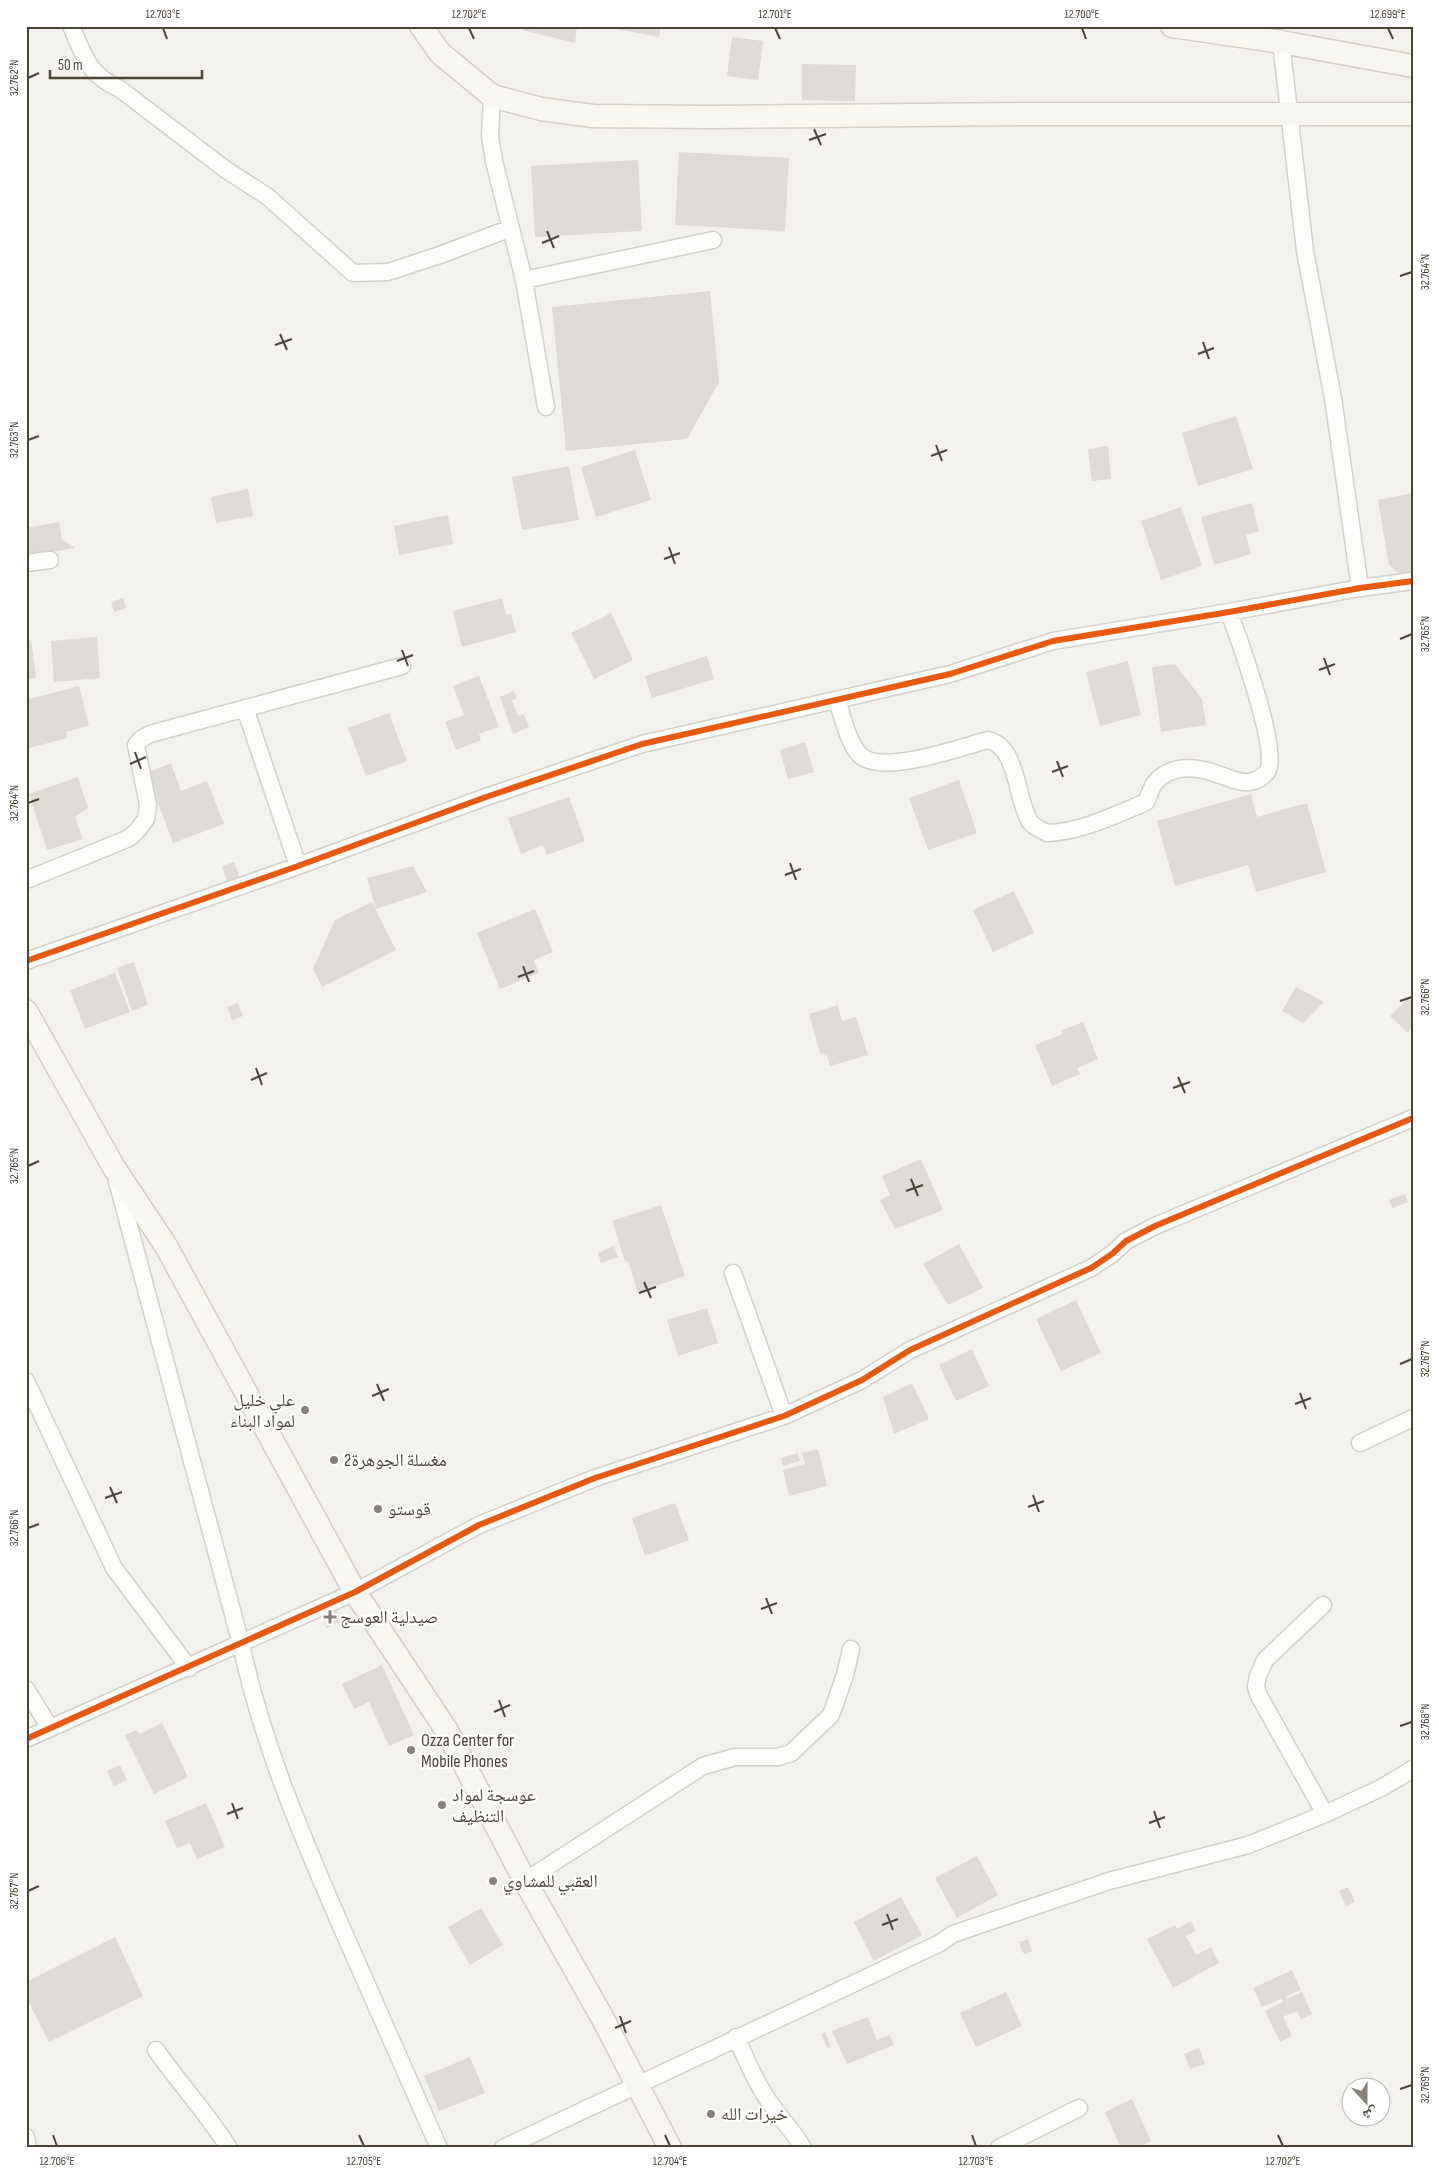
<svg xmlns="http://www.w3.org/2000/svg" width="1439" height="2174" font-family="'Sofia Sans Condensed','Noto Naskh Arabic',sans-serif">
  <rect width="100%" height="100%" fill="#f4f2ee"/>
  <path fill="#dedbd6" d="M523,26H577L575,43L522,30Z
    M612,26H661L659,37L612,28Z
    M732,37L763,41L758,80L727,76Z
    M802,64L856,65L855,101L802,100Z
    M679,152L789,158L785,231L675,225Z
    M638,160L642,231L535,237L531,166Z
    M710,291L719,382L687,439L566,451L552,307Z
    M1236,416L1253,469L1198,486L1182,433Z
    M1108,446L1111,479L1092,481L1088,449Z
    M635,450L651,500L596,517L581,467Z
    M569,466L579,520L522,530L512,477Z
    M248,489L253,516L216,523L211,497Z
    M1413,493V575L1402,577L1389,565L1378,500Z
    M1252,503L1259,531L1246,535L1251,554L1214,565L1201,517Z
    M1181,507L1202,566L1161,580L1141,521Z
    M448,515L453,544L399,555L394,526Z
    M59,522L62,540L76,548L26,556V528Z
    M123,598L126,608L114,612L111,602Z
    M502,598L506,615L511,614L516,632L462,647L453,611Z
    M611,613L633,660L594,679L571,633Z
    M97,637L100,678L54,682L51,641Z
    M31,640L36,678L26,680V641Z
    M707,656L714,679L652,698L645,676Z
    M1128,661L1141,715L1100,726L1086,672Z
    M1175,664L1202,699L1206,725L1161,732L1152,667Z
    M479,676L499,727L479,734L481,740L456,750L445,722L464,715L453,686Z
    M79,686L89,726L66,732L67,738L26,749V700Z
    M514,691L517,698L512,700L518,716L524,714L529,727L513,734L500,697Z
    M389,713L407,761L366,776L348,728Z
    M805,742L814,772L788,779L780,750Z
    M171,763L181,791L207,781L224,824L173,843L147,773Z
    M78,777L88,808L75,817L83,839L47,850L29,794Z
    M959,780L977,833L928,850L909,798Z
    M1251,794L1257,817L1307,803L1326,872L1256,892L1248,865L1175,886L1157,821Z
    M569,797L585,841L547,855L543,845L521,854L508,818Z
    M234,862L240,877L227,881L222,866Z
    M413,866L427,892L376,909L367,878Z
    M1014,891L1034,933L993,952L973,910Z
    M372,902L396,950L322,987L313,969L335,920Z
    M535,909L553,952L534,960L539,973L500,989L477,933Z
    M134,962L148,1005L132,1011L117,968Z
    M115,973L130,1012L85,1029L70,990Z
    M1296,987L1324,1002L1303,1023L1282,1011Z
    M1408,998L1413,1001V1024L1408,1033L1390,1016Z
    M238,1003L243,1016L232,1020L227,1007Z
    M838,1005L842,1021L856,1017L868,1055L830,1066L827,1056L820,1053L809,1014Z
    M1083,1022L1098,1059L1077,1068L1080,1074L1052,1086L1035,1045L1063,1034L1062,1030Z
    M921,1159L943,1210L895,1229L880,1200L890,1195L882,1176Z
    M1405,1194L1408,1202L1392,1208L1389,1200Z
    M661,1205L685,1276L638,1292L628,1261H625L612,1221Z
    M959,1244L983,1288L948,1305L923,1264Z
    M614,1246L618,1257L601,1263L598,1253Z
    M1076,1300L1101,1353L1061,1371L1036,1319Z
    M707,1308L718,1343L678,1356L667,1320Z
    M972,1349L989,1386L956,1401L939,1365Z
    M912,1383L929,1419L894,1434L883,1397Z
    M818,1449L827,1486L789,1496L783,1470L805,1464L802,1453Z
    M798,1453L800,1461L783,1466L781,1458Z
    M675,1503L689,1540L645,1556L632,1518Z
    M335,1606L342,1621L327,1628L320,1612Z
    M382,1665L414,1735L389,1746L369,1702L354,1709L342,1684Z
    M162,1723L188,1777L154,1794L125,1735L136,1730L140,1734Z
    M120,1765L127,1780L114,1786L107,1771Z
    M206,1803L225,1847L197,1859L190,1843L177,1848L165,1821Z
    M977,1856L998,1895L957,1918L935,1878Z
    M1348,1887L1355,1902L1346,1906L1339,1891Z
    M901,1897L922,1935L874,1961L854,1922Z
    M481,1908L503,1945L470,1965L448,1927Z
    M1191,1921L1196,1931L1186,1936L1196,1955L1211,1947L1219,1963L1173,1988L1147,1939L1175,1925L1177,1929Z
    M115,1937L143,1996L49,2042L26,1997V1982Z
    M1028,1939L1032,1951L1024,1954L1020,1948H1021L1019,1942Z
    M1292,1970L1301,1990L1286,1996L1288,1999L1302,1992L1312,2014L1301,2019L1297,2011L1283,2017L1292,2036L1280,2042L1265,2011L1283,2002L1281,1999L1262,2007L1253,1988Z
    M1006,1992L1022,2026L976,2047L960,2013Z
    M868,2017L877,2040L890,2035L894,2045L847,2064L832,2031Z
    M825,2032L831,2047L827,2048L821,2034Z
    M1199,2048L1205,2064L1190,2069L1184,2054Z
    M470,2057L485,2093L439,2111L424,2076Z
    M1132,2099L1151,2141L1137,2148H1121L1105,2112Z"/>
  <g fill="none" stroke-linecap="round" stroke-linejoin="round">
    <defs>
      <path id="street" d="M71,26C85,57 87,74 120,89L225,169L268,197L353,273L388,272L440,255L511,228
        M1281,42L1305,251L1333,398L1360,588
        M492,96L490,136L494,161L524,280L546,407
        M524,280L713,240
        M26,563L50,560
        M837,700C843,717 847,740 859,754C879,777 961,747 988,740C1018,746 1016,800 1030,822C1034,827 1041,830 1047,833C1081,832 1115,815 1146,802C1149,796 1151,789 1154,784C1170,763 1198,766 1220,775C1230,778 1239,783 1249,782C1257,781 1265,776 1268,770C1278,747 1239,639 1229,612
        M245,708L298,866
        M26,880L105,848L129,838L137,831L146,819L148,805L136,745L141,739L150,734L402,666
        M26,961L298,866L486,797L642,744L950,674L1053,641L1229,612L1360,588L1413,581
        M117,1181L241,1644C262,1743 301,1834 341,1926C374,2000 406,2074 439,2148
        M733,1273L784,1416
        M26,1381L114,1568L189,1668
        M1360,1443L1413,1418
        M1323,1605L1265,1660L1258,1676L1256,1686L1258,1694L1325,1814
        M26,1689L50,1728
        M26,1739L355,1592L479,1525L595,1478L784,1416L862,1380L910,1350L1091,1268L1112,1254L1126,1241L1155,1226L1413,1118
        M525,1881L703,1766L735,1757H778L791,1753L831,1715L845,1675L851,1649
        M736,2037C747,2061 757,2086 773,2107C783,2121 794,2132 803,2148
        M156,2050C179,2083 207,2113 229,2148
        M26,2137L28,2148
        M503,2148L940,1943L953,1934L1109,1881L1248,1845L1325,1814L1381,1788L1413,1769
        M999,2148L1079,2108"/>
      <path id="secondary" d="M421,26L440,53L492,96L541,109L593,116L711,117L1021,114H1413
        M1172,26L1281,42L1413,66
        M26,1011L113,1166L166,1246L355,1592L447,1731L525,1881L602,2017L670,2148"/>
    </defs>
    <use href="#street" stroke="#d2d0cb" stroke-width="19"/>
    <use href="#secondary" stroke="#d3cfc5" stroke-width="25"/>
    <use href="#street" stroke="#fdfdfc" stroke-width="16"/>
    <use href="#secondary" stroke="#f7f6f1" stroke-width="22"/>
    <defs>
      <path id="cycleway" d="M26,961L298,866L486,797L642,744L950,674L1053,641L1229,612L1360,588L1413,581
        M26,1739L355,1592L479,1525L595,1478L784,1416L862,1380L910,1350L1091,1268L1112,1254L1126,1241L1155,1226L1413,1118"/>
    </defs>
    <use href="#cycleway" stroke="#fff" stroke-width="9"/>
    <use href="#cycleway" stroke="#e8590c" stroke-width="6"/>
  </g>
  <path fill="none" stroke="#4b4439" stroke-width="2" d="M163,28L167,39M469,28L474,39M775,28L780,39M1082,28L1086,39M1388,28L1393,39M28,78L39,73M814,129L821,145M809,140L826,134M547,231L554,248M542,243L559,236M1400,276L1412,272M280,334L287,350M1203,342L1209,359M275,345L292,339M1198,354L1214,348M28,440L39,436M936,445L942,461M931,456L947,450M669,547L675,564M664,559L680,553M1400,639L1412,634M402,650L408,666M1324,658L1330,675M397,661L413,655M1319,670L1335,664M135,752L141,769M1057,761L1063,777M130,764L146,757M1052,772L1068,766M28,803L39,799M790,863L796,880M785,875L801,869M523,966L529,982M518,977L534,971M1400,1001L1412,997M256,1068L262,1085M1178,1077L1185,1093M251,1080L267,1073M1173,1088L1190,1082M28,1166L39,1161M911,1179L918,1196M906,1191L923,1185M644,1282L651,1298M639,1293L656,1287M1400,1364L1412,1359M377,1384L384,1401M1300,1393L1306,1409M372,1396L389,1389M1295,1404L1311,1398M110,1487L117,1503M1033,1495L1039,1512M105,1498L122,1492M1028,1507L1044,1501M28,1528L39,1524M766,1598L772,1614M761,1609L777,1603M499,1700L505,1717M494,1712L510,1705M1400,1726L1412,1722M232,1803L238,1819M1154,1811L1160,1828M227,1814L243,1808M1149,1823L1165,1817M28,1891L39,1886M887,1914L893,1930M882,1925L898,1919M620,2016L626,2033M615,2028L631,2021M1400,2089L1412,2085M53,2135L57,2146M359,2135L364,2146M665,2135L670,2146M972,2135L976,2146M1278,2135L1283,2146"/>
  <g fill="#868178" stroke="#fff" stroke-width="2">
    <circle cx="305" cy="1410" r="5"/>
    <circle cx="334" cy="1460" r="5"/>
    <circle cx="378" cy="1509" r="5"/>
    <path d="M327.5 1609.5h5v5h5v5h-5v5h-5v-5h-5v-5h5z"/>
    <circle cx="411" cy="1750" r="5"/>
    <circle cx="442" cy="1805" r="5"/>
    <circle cx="493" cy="1881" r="5"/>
    <circle cx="711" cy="2114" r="5"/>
  </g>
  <g text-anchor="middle" stroke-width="4.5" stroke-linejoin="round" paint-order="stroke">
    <g font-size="18" fill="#4b4439" stroke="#fff" text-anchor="start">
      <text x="295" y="1406" text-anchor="end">علي خليل<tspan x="295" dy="21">لمواد البناء</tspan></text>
      <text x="344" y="1466">مغسلة الجوهرة2</text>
      <text x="388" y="1515">قوستو</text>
      <text x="340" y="1623">صيدلية العوسج</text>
      <text x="421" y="1746">Ozza Center for<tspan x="421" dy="21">Mobile Phones</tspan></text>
      <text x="452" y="1801">عوسجة لمواد<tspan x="452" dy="21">التنظيف</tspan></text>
      <text x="503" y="1887">العقبي للمشاوي</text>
      <text x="721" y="2120">خيرات الله</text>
    </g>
  </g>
  <rect width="1439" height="2174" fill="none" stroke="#ffffff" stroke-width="55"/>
  <g transform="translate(1366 2102) rotate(159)"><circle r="24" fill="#ffffff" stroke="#b7b4b0"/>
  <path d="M0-4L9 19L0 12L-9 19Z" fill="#868178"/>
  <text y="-8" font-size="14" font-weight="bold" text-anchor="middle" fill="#4b4439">ش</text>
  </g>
  <path d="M50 70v8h152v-8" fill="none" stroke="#4b4439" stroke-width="2.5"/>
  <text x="58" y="70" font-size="15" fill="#4b4439" stroke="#ffffff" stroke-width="4" paint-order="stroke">50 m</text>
  <rect x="28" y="28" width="1384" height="2118" fill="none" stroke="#4b4439" stroke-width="2"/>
  <g font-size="12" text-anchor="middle" fill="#4b4439">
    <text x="163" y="18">12.703°E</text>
    <text x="469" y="18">12.702°E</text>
    <text x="775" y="18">12.701°E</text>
    <text x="1082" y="18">12.700°E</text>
    <text x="1388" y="18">12.699°E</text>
    <text transform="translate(14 78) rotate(-90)" y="4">32.762°N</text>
    <text transform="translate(1425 272) rotate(-90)" y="4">32.764°N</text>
    <text transform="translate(14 440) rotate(-90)" y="4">32.763°N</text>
    <text transform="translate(1425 634) rotate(-90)" y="4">32.765°N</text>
    <text transform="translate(14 803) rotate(-90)" y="4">32.764°N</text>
    <text transform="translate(1425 997) rotate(-90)" y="4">32.766°N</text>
    <text transform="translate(14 1166) rotate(-90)" y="4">32.765°N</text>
    <text transform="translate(1425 1359) rotate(-90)" y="4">32.767°N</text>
    <text transform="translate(14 1528) rotate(-90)" y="4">32.766°N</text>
    <text transform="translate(1425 1722) rotate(-90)" y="4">32.768°N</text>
    <text transform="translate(14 1891) rotate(-90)" y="4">32.767°N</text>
    <text transform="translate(1425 2085) rotate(-90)" y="4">32.769°N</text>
    <text x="57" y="2165">12.706°E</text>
    <text x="364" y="2165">12.705°E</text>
    <text x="670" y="2165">12.704°E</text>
    <text x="976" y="2165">12.703°E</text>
    <text x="1283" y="2165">12.702°E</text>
  </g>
</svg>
